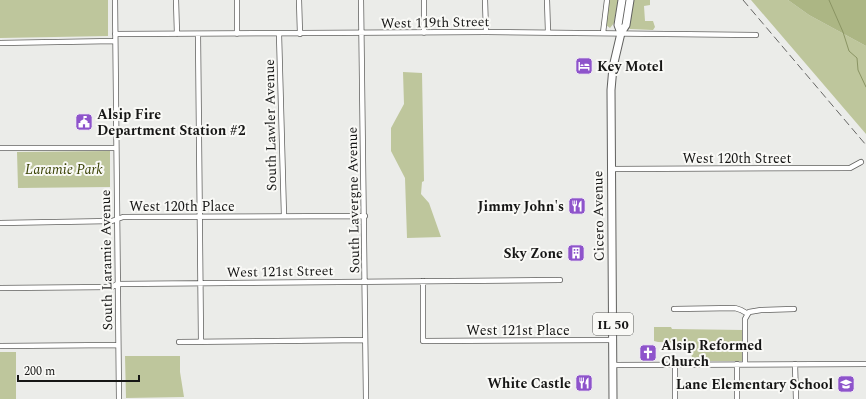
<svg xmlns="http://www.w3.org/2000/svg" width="866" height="399" font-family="Spectral,serif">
  <rect width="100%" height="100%" fill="#ebece9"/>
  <path fill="#bec69c" d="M0,0H108V36L0,38Z
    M609,0H618L614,23L610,28L606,25Z
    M632,0H650V5L644,6L645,21H653L655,27L653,30L630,29L628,27Z
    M751,0H788L809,15L866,46V134Z
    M403,72L422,73L424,181L422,182L421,194L429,203L441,237L407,238L405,178L391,151V128L404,104Z
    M110,151V187L18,188L17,152Z
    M654,327H671L672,329L743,330V361H692L691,343L658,342L654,341Z
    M0,352H16V399H0Z
    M125,356H180V372L184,397L126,398Z"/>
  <path fill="#acb684" d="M788,0H866V46L809,15Z"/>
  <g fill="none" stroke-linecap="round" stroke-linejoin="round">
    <path stroke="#8a9463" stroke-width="1" d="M829,0L843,32L849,51L857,58L858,70L866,87"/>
    <defs>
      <path id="minor" d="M115,0L119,399
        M176,0L177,34
        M299,0L300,34
        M361,0L366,399
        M424,0V33
        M485,0L486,32
        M547,0L548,32
        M603,33L607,0
        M115,34L486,32L756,35
        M198,34L201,342
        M237,34V0
        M279,34L284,216
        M0,43L115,41
        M0,148H116
        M611,169L850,168L861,162
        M0,223L112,221L123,217L365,216
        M423,281V341L613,340
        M0,288L112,287L117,284L560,280
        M674,309L735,308L741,310L748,314
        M179,342L365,340
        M0,346L118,345
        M737,364V399
        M745,364V319L749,312L761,310L794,309
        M795,364L796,399
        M613,365L866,364
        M675,365V399"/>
      <path id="primary" d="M621,33L618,25L622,0
        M613,399L611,90L613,67L621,33L626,25L630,0"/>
    </defs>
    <use href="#minor" stroke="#61615f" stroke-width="6"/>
    <use href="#primary" stroke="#61615f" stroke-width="9"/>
    <use href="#minor" stroke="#fff" stroke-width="4.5"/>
    <use href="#primary" stroke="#fff" stroke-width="7"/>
    <path stroke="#666664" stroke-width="1" stroke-dasharray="8 4" stroke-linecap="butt" d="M743,0L866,145"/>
  </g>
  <defs>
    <symbol id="hotel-square" viewBox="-11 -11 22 22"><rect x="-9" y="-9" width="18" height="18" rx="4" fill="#8e54cb" stroke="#f9f9f6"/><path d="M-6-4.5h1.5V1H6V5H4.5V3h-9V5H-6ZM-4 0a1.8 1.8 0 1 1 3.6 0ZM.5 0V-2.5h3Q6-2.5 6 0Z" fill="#fff"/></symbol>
    <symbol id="civic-square" viewBox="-11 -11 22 22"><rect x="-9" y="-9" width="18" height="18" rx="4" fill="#8e54cb" stroke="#f9f9f6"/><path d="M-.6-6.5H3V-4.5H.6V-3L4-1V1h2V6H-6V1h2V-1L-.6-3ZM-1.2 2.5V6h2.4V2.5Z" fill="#fff"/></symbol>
    <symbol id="restaurant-square" viewBox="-11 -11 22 22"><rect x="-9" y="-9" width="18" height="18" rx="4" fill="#8e54cb" stroke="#f9f9f6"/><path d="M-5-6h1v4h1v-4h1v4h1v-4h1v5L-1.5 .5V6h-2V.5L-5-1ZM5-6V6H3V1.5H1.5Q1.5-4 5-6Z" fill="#fff"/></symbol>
    <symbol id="building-square" viewBox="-11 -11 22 22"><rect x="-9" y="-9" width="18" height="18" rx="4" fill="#8e54cb" stroke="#f9f9f6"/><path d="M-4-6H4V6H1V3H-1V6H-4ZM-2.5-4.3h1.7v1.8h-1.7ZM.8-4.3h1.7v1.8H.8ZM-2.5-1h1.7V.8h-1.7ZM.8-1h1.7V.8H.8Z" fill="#fff"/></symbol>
    <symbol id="church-square" viewBox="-11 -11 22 22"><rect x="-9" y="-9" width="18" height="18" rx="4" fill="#8e54cb" stroke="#f9f9f6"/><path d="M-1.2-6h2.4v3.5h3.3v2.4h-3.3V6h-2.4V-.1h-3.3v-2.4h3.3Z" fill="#fff"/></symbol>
    <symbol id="school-square" viewBox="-11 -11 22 22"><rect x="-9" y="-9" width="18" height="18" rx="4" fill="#8e54cb" stroke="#f9f9f6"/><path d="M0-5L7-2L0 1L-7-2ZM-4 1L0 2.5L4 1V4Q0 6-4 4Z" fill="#fff"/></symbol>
  </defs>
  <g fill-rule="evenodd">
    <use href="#hotel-square" x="574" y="56" width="20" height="20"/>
    <use href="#civic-square" x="74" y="112" width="20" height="20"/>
    <use href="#restaurant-square" x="567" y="196" width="20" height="20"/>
    <use href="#building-square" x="566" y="243" width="20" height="20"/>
    <use href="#church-square" x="638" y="343" width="20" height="20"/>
    <use href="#restaurant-square" x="574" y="373" width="20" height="20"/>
    <use href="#school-square" x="836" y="374" width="20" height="20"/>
  </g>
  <g text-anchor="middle" stroke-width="4" stroke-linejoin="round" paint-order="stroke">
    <rect fill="#f9f9f6" stroke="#5a5a58" stroke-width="1" x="593" y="313" width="40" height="22" rx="3"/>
    <g font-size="13" font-weight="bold" fill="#161615">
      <text x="613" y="329">IL 50</text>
    </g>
    <g font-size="14" fill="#161615" stroke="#f9f9f6">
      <text transform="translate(435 22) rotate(-1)" y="5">West 119th Street</text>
      <text transform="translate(270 125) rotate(-91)" y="5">South Lawler Avenue</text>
      <text x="737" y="163">West 120th Street</text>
      <text transform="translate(353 200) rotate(-91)" y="5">South Lavergne Avenue</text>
      <text x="182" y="211">West 120th Place</text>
      <text transform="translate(598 216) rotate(-91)" y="5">Cicero Avenue</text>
      <text transform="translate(106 260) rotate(-91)" y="5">South Laramie Avenue</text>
      <text transform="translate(280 271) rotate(-1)" y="5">West 121st Street</text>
      <text x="518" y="335">West 121st Place</text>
    </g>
    <g font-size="14" font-weight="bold" fill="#161615" stroke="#f9f9f6" text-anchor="end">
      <text x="597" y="71" text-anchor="start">Key Motel</text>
      <text x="97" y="119" text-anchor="start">Alsip Fire<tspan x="97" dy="16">Department Station #2</tspan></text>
      <text x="564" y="211">Jimmy John's</text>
      <text x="563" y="258">Sky Zone</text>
      <text x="661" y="350" text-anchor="start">Alsip Reformed<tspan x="661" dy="16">Church</tspan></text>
      <text x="571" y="388">White Castle</text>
      <text x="833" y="389">Lane Elementary School</text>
    </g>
    <g font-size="14" font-style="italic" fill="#384002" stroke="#f9f9f6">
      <text x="64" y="174">Laramie Park</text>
    </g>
  </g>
  <path d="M18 375v6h121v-6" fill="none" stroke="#161615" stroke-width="2"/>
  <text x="24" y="375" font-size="12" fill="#161615" stroke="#f9f9f6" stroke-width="3" paint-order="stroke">200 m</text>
</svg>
